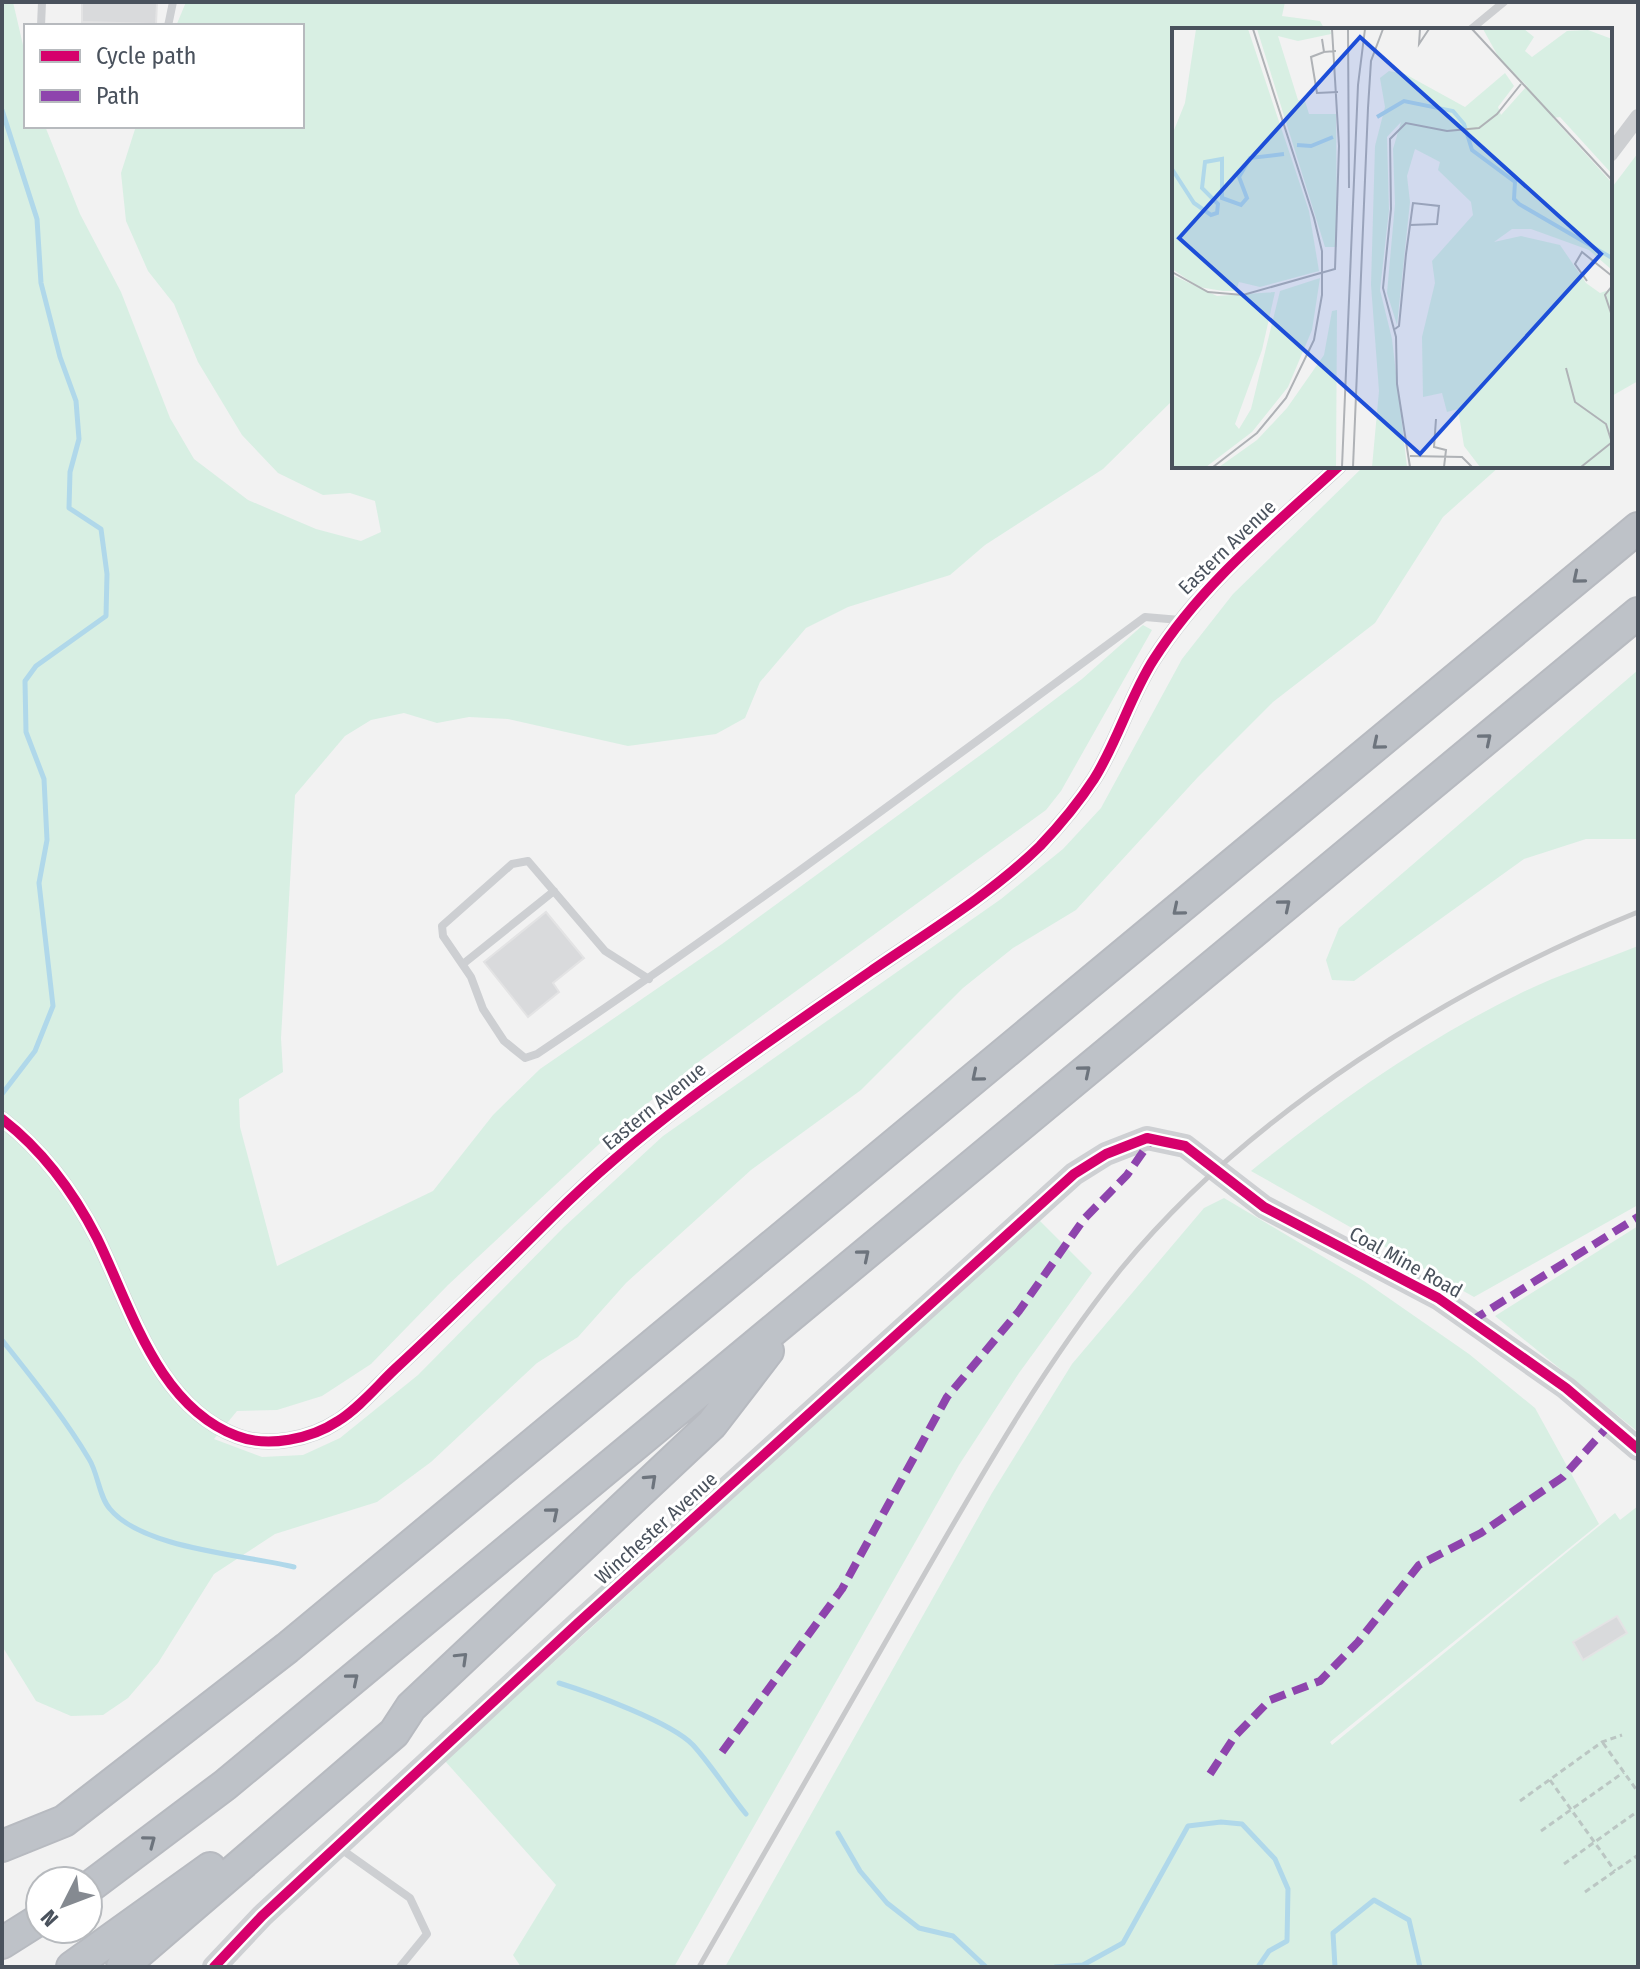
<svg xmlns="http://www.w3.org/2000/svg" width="1640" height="1969" font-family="'Fira Sans Condensed',sans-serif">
  <rect width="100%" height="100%" fill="#f2f2f2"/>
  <path fill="#d8efe3" d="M2,2H13L26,58V126H45L80,214L121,292L170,418L194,459L248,500L316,529L361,541L381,532L375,501L350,493L323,495L278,473L242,435L198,362L174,304L148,271L126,221L121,173L136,126H302V26H176L186,2H1285L1282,16L1320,21L1325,30H1174V399L1103,469L985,545L950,575L848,607L806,628L760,682L745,718L716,734L628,746L508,719L469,717L437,723L404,713L371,720L345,736L295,795L281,1038L283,1072L239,1099L240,1127L277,1266L433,1191L493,1115L540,1069L722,944L997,743L1082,679L1143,625L1152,630L1061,791L1046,810L701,1060L612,1132L448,1285L371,1364L322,1396L277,1410L237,1411L214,1439L262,1457L303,1455L340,1438L418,1375L564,1227L663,1136L1001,899L1063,849L1101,808L1182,659L1233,594L1364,466H1500L1443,517L1375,623L1273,702L1198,777L1076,910L1013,948L963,988L861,1090L751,1170L626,1283L578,1337L537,1363L431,1462L377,1502L275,1534L214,1574L158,1663L128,1698L103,1715L71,1716L36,1701L2,1646Z
    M1638,153V381L1610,397V190Z
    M1638,670V839H1586L1524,859L1354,981L1332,980L1326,960L1339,928Z
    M1638,946V1205L1474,1297L1251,1171C1334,1104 1423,1041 1519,994C1557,975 1599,962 1638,946Z
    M1224,1198L1364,1281L1469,1354L1535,1408L1599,1524L1330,1742L1332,1745L1615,1513L1620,1520L1638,1506V1967H725L992,1493L1072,1364L1204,1208Z
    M1039,1220L1092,1273L1019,1373L959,1465L674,1967H521L513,1955L556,1885L445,1761Z
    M1638,1226V1432L1495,1316Z"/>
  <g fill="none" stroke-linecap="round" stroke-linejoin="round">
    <path stroke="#b0d8ea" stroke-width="5" d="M2,110L37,219L41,283L60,357L76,401L79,439L70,472L69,508L101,529L107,574L106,616L36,666L25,681L26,732L44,779L47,840L39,883L53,1006L35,1051L2,1094
      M2,1340C32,1378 64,1417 89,1459C98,1473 99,1497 110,1509C143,1549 246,1555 294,1567
      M559,1683C591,1693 671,1722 693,1745C712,1766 728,1792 746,1814
      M838,1833L860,1871L887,1903L919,1928L953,1936L986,1967
      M1055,1967L1083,1965L1123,1943L1188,1826L1221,1822L1242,1824L1275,1859L1288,1889L1287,1941L1269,1951L1258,1967
      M1335,1967L1333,1933L1374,1900L1409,1920L1420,1967"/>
  </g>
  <path fill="#d9dadc" stroke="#e3e3e4" stroke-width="2" d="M82,2H157L156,24L82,22Z
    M546,912L584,958L553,983L559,992L528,1017L484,962Z
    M1617,1616L1627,1633L1583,1660L1573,1642Z"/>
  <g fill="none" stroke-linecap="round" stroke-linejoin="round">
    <defs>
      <path id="highway" d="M2,1846L64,1821L287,1648L1638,528
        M88,1888L225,1785L1638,613
        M2,1943L40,1919
        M72,1967L210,1868
        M122,1967L394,1733L411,1707L712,1424L768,1351"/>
    </defs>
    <use href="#highway" stroke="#b7bac0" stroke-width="34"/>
    <path stroke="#bbc6c3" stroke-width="3" stroke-dasharray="6 4" stroke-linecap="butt" d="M1603,1743L1638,1792
      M1550,1780L1615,1871
      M1520,1801L1602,1742L1622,1735
      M1541,1831L1624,1772
      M1564,1864L1638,1811
      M1585,1892L1638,1855"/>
    <path stroke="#cdcfd2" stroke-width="8" d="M41,26L42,2
      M168,26L173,2
      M1470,30L1504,2
      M463,964L554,891
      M649,979L605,951L528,861L512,864L442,926L443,936L471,977L483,1009L504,1041L525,1058L537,1054C744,915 944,765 1145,617L1180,620
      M341,1849L410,1898L427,1934L400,1967"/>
    <path stroke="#cdcfd2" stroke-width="16" d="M1610,154L1638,117
      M2,1119C42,1150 74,1193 97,1238C131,1307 157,1406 237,1436C268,1448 311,1439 338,1421C359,1408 377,1386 395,1369C449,1319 501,1268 553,1216C648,1121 761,1047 871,971C928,932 991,894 1040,846C1059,826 1079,802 1094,779C1118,741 1130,696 1154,659C1203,582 1273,527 1339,466"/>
    <path stroke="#ced0d3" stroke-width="24" d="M214,1967L262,1916L577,1624L1074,1174L1106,1154L1147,1138L1185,1146L1264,1207L1438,1298L1566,1388L1638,1449"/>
    <use href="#highway" stroke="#bec2c8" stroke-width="30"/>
    <path stroke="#c8c9cb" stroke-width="5" d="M699,1967C770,1843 842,1719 913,1594C977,1483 1040,1370 1121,1269C1249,1113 1453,987 1638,912"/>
    <path stroke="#8e44ad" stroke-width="8" stroke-dasharray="16 8" stroke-linecap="butt" d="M1471,1321L1638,1217
      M722,1752L842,1589L947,1397L1019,1311L1084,1219L1127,1175L1152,1139
      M1210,1774L1235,1736L1270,1700L1320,1681L1358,1642L1419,1565L1481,1533L1563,1477L1609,1425"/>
    <defs>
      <path id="cycleway" d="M2,1119C42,1150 74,1193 97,1238C131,1307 157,1406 237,1436C268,1448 311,1439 338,1421C359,1408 377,1386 395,1369C449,1319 501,1268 553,1216C648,1121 761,1047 871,971C928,932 991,894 1040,846C1059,826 1079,802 1094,779C1118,741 1130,696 1154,659C1203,582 1273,527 1339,466
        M214,1967L262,1916L577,1624L1074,1174L1106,1154L1147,1138L1185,1146L1264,1207L1438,1298L1566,1388L1638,1449"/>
    </defs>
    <use href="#cycleway" stroke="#fff" stroke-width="15"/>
    <use href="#cycleway" stroke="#d6006c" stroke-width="10"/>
  </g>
  <defs><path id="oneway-chevron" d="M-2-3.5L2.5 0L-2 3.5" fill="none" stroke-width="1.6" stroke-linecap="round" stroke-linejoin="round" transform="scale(2)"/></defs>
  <g stroke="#6d747d">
    <use href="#oneway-chevron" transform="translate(1578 578) rotate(140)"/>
    <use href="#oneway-chevron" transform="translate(1486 739) rotate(-40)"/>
    <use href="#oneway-chevron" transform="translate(1378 744) rotate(140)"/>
    <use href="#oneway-chevron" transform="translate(1285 905) rotate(-40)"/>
    <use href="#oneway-chevron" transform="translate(1178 910) rotate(140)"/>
    <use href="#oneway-chevron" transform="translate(1085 1071) rotate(-40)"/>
    <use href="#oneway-chevron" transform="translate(977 1076) rotate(140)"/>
    <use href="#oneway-chevron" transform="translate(864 1255) rotate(-40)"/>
    <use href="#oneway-chevron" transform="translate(651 1480) rotate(-43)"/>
    <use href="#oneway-chevron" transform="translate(553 1513) rotate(-40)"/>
    <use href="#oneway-chevron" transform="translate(462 1658) rotate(-44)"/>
    <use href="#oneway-chevron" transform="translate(353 1679) rotate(-40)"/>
    <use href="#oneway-chevron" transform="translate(150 1841) rotate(-37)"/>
  </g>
  <g text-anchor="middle" stroke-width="6" stroke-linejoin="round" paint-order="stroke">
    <g font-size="20" fill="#4a525d" stroke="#fff">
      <text transform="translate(1227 547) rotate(-44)" y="7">Eastern Avenue</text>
      <text transform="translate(654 1106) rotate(-39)" y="7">Eastern Avenue</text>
      <text transform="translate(1406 1262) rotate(29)" y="7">Coal Mine Road</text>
      <text transform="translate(656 1528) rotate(-42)" y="7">Winchester Avenue</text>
    </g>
  </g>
  <g transform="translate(1172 28)">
    <rect width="440" height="440" fill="#f2f2f2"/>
    <path d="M24,1H76L137,183L147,243L88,259L67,254L64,263H51L27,259L0,241V107L13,75ZM85,1H158L159,6L126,13L106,8L126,72L133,73L137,86H164L165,219H153ZM311,1H352L362,9L353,23L360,29L395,3L416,2L440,11V146L388,89L381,90L440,155V242L417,222L359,201H340L322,214L349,208L388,217L414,255L428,265L440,261V439H308L292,418L286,381L275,384L270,365L251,369L250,309L263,255L260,233L301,187L299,174L266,142L268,134L243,121L235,148L238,174L225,297L215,265L223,176L221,121L229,94L215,109L217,182L208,262L220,311L235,439H200L207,363L199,257L203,118L213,79L208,50L217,43L233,46L293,79L333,45L342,58L326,79L329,87L355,58L327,30ZM0,247L45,268L103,264L90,322L63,396L67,401L79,381L108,263L148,250L140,302L116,359L80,404L34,439H0ZM165,282L164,439H47L85,412L115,380L152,327L160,283Z" fill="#d8efe3"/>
    <path fill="none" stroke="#b0d8ea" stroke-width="4" d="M205,89L232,73L281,83L292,96L300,122L343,154L342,171L347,176L440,230M125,117L139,118L161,109M0,141L22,175L39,187L45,185L46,176L30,160L33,134L50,131V170L69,177L75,170L67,149L78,130L112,126"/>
    <path fill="none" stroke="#afb2b6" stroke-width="2" d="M176,1L177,160M248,1L247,16L257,1M300,1L440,152M150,11L152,24L164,23M152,24L139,29L145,65L166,64M0,244L36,264L71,267L163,241L167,118L160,1M415,253L403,236L410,224L440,248M440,258L433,267L440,288M223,301L227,298L234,226L238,197L241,175L267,178L265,196L238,197M394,340L403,374L434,396L440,415M264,391L262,419L274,422L272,439M238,428L290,429L300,439M41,439L85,405L114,370L142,312L150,267V223L142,190L81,1M170,439L186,57L193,1M181,439L196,80L199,33L211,1M238,439L225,356L224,309L211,260L219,181L218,111L234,95L275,103L307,100L325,86L349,56M409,439L439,415"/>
    <path fill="#1d4ed8" fill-opacity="0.15" stroke="#1d4ed8" stroke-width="4" d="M188,9L429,226L248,426L7,210Z"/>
    <rect width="440" height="440" fill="none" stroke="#4a525d" stroke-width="4"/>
  </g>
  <rect width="1640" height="1969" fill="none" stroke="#4a525d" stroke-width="8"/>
  <rect x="24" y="24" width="280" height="104" fill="#ffffff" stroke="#b7babe" stroke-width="2"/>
  <rect x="40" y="50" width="40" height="12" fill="#d6006c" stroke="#b7babe" stroke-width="2"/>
  <text x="96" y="64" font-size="24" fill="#4a525d">Cycle path</text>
  <rect x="40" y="90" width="40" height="12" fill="#8e44ad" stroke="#b7babe" stroke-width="2"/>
  <text x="96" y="104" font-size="24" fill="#4a525d">Path</text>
  <g transform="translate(64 1905) rotate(228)"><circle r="38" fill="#ffffff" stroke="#b7babe" stroke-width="2"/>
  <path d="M0-6L14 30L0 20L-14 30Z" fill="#858a91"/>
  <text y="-12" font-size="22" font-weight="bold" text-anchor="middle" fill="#4a525d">N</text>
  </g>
</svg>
